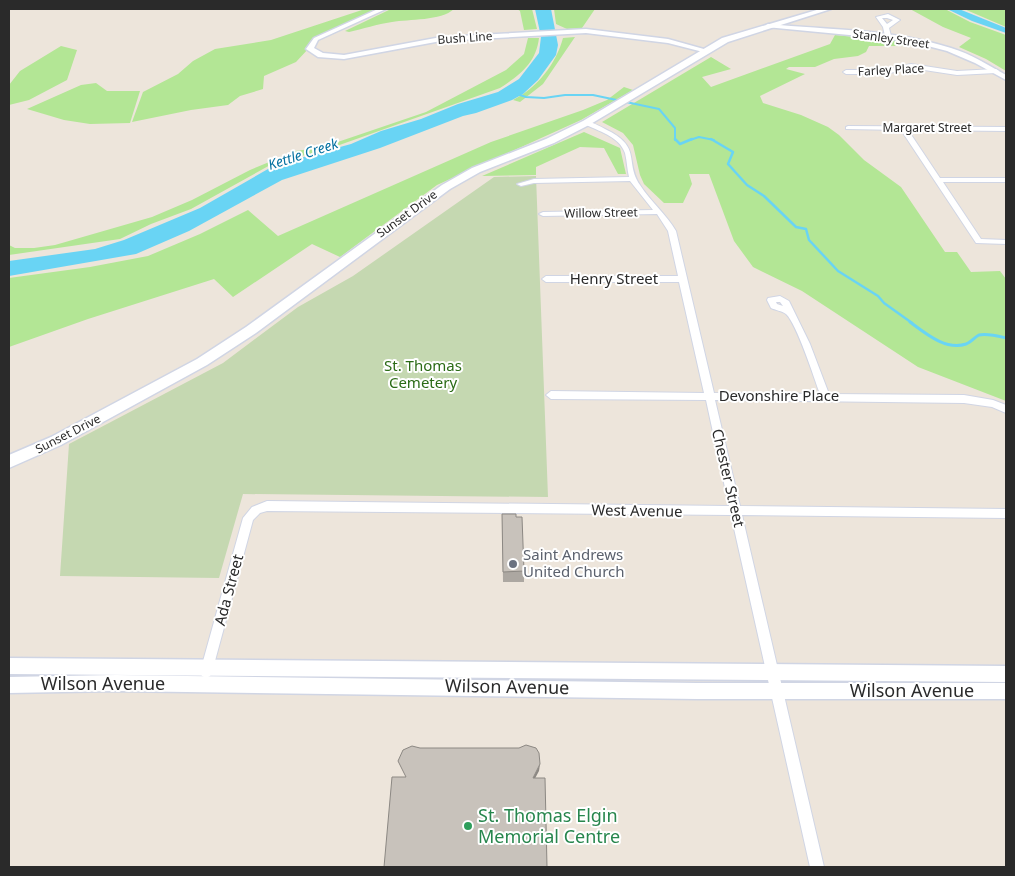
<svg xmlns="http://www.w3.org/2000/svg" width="1015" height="876" font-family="'Noto Sans',sans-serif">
  <rect width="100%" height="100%" fill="#ede5db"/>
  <path fill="#b3e695" d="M365,9H379L312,40L309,48L296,62L264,76L263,89L240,96L228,105L191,110L132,122L143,92L178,74L193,61L215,49L271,40Z
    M391,9H454C441,21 409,19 392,22C377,24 363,29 349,32L345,31Z
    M517,9H532L537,29L524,30L520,11Z
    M554,9H595L582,28L567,29L556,24Z
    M910,9H945L970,22L1006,35V71L986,59L959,47L971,38L943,27Z
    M964,9H1006V27Z
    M835,35L917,43L919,46H869L866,52L858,56L834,59L815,67H789L786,69L805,74L760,96L763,103L801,115L828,127L839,135L864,160L901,187L945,252H957L971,272L1000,271L1006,279V401L918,367L802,291L753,267L734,241L709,174H689L692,184L683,203H664L644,184L640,175L633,145L623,133L602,122L711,57L731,69L702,77L711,87L830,44Z
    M575,37L543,84L520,102L513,100C537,88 556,64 563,38Z
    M528,38H539C536,63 520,75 500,88L331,148L272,164L191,209L151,224L120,239L9,255V245L15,248H34L55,245L152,217L192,200L250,170L296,151L323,147L426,112L506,70L524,54Z
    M61,46L77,50L67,80L29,100L9,105V85L20,71Z
    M96,83L107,91H140L130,123L90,124L64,120L27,109L81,85Z
    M624,87L633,90L581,120L437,185L340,257L312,244L233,297L214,279L88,319L9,347V278L90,267L148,256L200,234L248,210L278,236L491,142L583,110L607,100Z
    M584,132L620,148L626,174H618L604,148L580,147L536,167V175L482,176Z"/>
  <path fill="#c5d8b1" d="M536,176L548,497L243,494L219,578L60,576L69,444L223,363L298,307L353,276L494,177Z"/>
  <path fill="#69d4f4" d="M535,9H551L558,45L556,55L538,80L523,94L512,100L476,113L463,116L380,148L282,180L189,231L136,254L9,276V261L95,249L124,240L200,208L275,165L351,144L381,131L421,119L458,104L498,92L519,79L539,53L541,37Z
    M947,9H959L1006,28V33L972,21Z"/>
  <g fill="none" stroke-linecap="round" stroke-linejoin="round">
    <path stroke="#69d4f4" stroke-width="2" d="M517,94L526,97L544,98L565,95H593L659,109L675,128V140
      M690,140L699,137L714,140"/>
    <path stroke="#69d4f4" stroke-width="2.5" d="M675,139L680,144L692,139
      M711,139L733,152L728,164L747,185L764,196L796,227L806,229L809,240L838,271L878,296L884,303L912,323"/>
    <path stroke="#69d4f4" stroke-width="3" d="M910,322C925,333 946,351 966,344C971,342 975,337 979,335C987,333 998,336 1006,338"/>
    <defs>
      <path id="minor" d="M888,14L900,20L889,28L891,36L888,38L885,36L883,27L876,17ZM882,18H887L893,20L887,24Z
        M911,64L957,71L996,69L999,71L996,73L957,75L911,68L886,74H846L843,72L846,70H886Z
        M584,122C591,121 599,126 605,129C643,147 624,161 640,185C651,202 666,214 676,231L714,393L820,394C814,378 797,324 786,314C782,311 775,310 771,308L767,300L768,298L780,296L789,301L810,344L829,394L964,395L993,400L1006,405V413L992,407L964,403L715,400L740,506L1006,509V518L742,515L824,867H810L731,515L267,511L260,513L253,520L212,672L210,676L206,678L202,676L200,672L243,518L252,507L267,501L729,506L706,400L551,399L546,395L551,391L704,393L679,282H546L542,279L546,276H678L668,231L657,214L543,216L539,214L543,212L653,210L630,181L534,183L521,186L517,184L534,179L629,177C627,169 627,161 625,153C619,136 598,131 584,124ZM776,302H780L783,306L777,304Z
        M848,126L1006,127V131L908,130L940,178H1006V182H943L981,239L1006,240V244L976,243L901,130L846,129V127Z"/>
      <path id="tertiary" d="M378,9H386L318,40L314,48L323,53L344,55L441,37L586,29L668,39L711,51L707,53L668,43L586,33L441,41L344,59L318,57L306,49L314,38Z
        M768,24C829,30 892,29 951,48C971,54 988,65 1006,75V80L975,63L947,51L920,44L891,39L766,27V25Z
        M9,658L1006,666V682L9,674Z
        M116,675L697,683H1006V699H697L116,691L9,693V677Z"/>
      <path id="secondary" d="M820,9H831L728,42L589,125L554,143L480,172L450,189L256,333L207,365L61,445L9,468V455L51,437L197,359L246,327L442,185L472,168L546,139L583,121L722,38Z"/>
    </defs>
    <use href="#minor" stroke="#d0d5e4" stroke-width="2"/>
    <use href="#tertiary" stroke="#d0d5e4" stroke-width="3"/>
    <use href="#secondary" stroke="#d0d5e4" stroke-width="3"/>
    <use href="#minor" fill="#fff" fill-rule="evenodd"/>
    <use href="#tertiary" fill="#fff" fill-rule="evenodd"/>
    <use href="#secondary" fill="#fff" fill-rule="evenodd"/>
  </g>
  <path fill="#aca7a1" d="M502,514L516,517L524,571V582H503Z"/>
  <path fill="#8c8883" d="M540,764L539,771L532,784L533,778Z"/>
  <path fill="#c8c2bb" stroke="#8c8883" d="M502,514H516V517H522L524,571L503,572Z
    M526,745L536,748L539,753L540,764L533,778H545L547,867H384L392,777H406L398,761L403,750L412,746L420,748H519Z"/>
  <circle fill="#6b7280" stroke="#fff" stroke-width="2" cx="513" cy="564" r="5"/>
  <circle fill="#2e9e5b" stroke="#fff" stroke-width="2" cx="468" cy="826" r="5"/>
  <g text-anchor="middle" stroke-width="4" stroke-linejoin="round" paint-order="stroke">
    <g font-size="12" fill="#2a2a2a" stroke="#fff">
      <text transform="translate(465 38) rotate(-4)" y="4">Bush Line</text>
      <text transform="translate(891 39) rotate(8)" y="4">Stanley Street</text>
      <text transform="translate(891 70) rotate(-3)" y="4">Farley Place</text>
      <text x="927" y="132">Margaret Street</text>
      <text transform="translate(601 213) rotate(-1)" y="4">Willow Street</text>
      <text transform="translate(407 214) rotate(-36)" y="4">Sunset Drive</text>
      <text transform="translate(68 434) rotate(-27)" y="4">Sunset Drive</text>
    </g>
    <g font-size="14" font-style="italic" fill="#0772a1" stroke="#fff">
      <text transform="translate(303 154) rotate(-18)" y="5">Kettle Creek</text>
    </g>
    <g font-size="15" fill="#2a2a2a" stroke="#fff">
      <text x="614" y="284">Henry Street</text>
      <text x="779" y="401">Devonshire Place</text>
      <text transform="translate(728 478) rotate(77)" y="5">Chester Street</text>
      <text transform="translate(637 511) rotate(1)" y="5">West Avenue</text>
      <text transform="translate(229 590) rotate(-75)" y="5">Ada Street</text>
    </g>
    <g font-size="15" fill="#2b6b16" stroke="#fff">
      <text x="423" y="371">St. Thomas<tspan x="423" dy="17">Cemetery</tspan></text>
    </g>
    <g font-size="15" fill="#5b616d" stroke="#fff" text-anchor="start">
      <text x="523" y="560">Saint Andrews<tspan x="523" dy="17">United Church</tspan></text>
    </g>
    <g font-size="18" fill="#2a2a2a" stroke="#fff">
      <text x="103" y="690">Wilson Avenue</text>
      <text transform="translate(507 687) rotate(1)" y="6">Wilson Avenue</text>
      <text x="912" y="697">Wilson Avenue</text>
    </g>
    <g font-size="18" fill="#27864d" stroke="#fff" text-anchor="start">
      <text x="478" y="822">St. Thomas Elgin<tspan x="478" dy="21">Memorial Centre</tspan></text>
    </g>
  </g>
  <rect width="1015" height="876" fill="none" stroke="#2a2a2a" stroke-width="20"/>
</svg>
